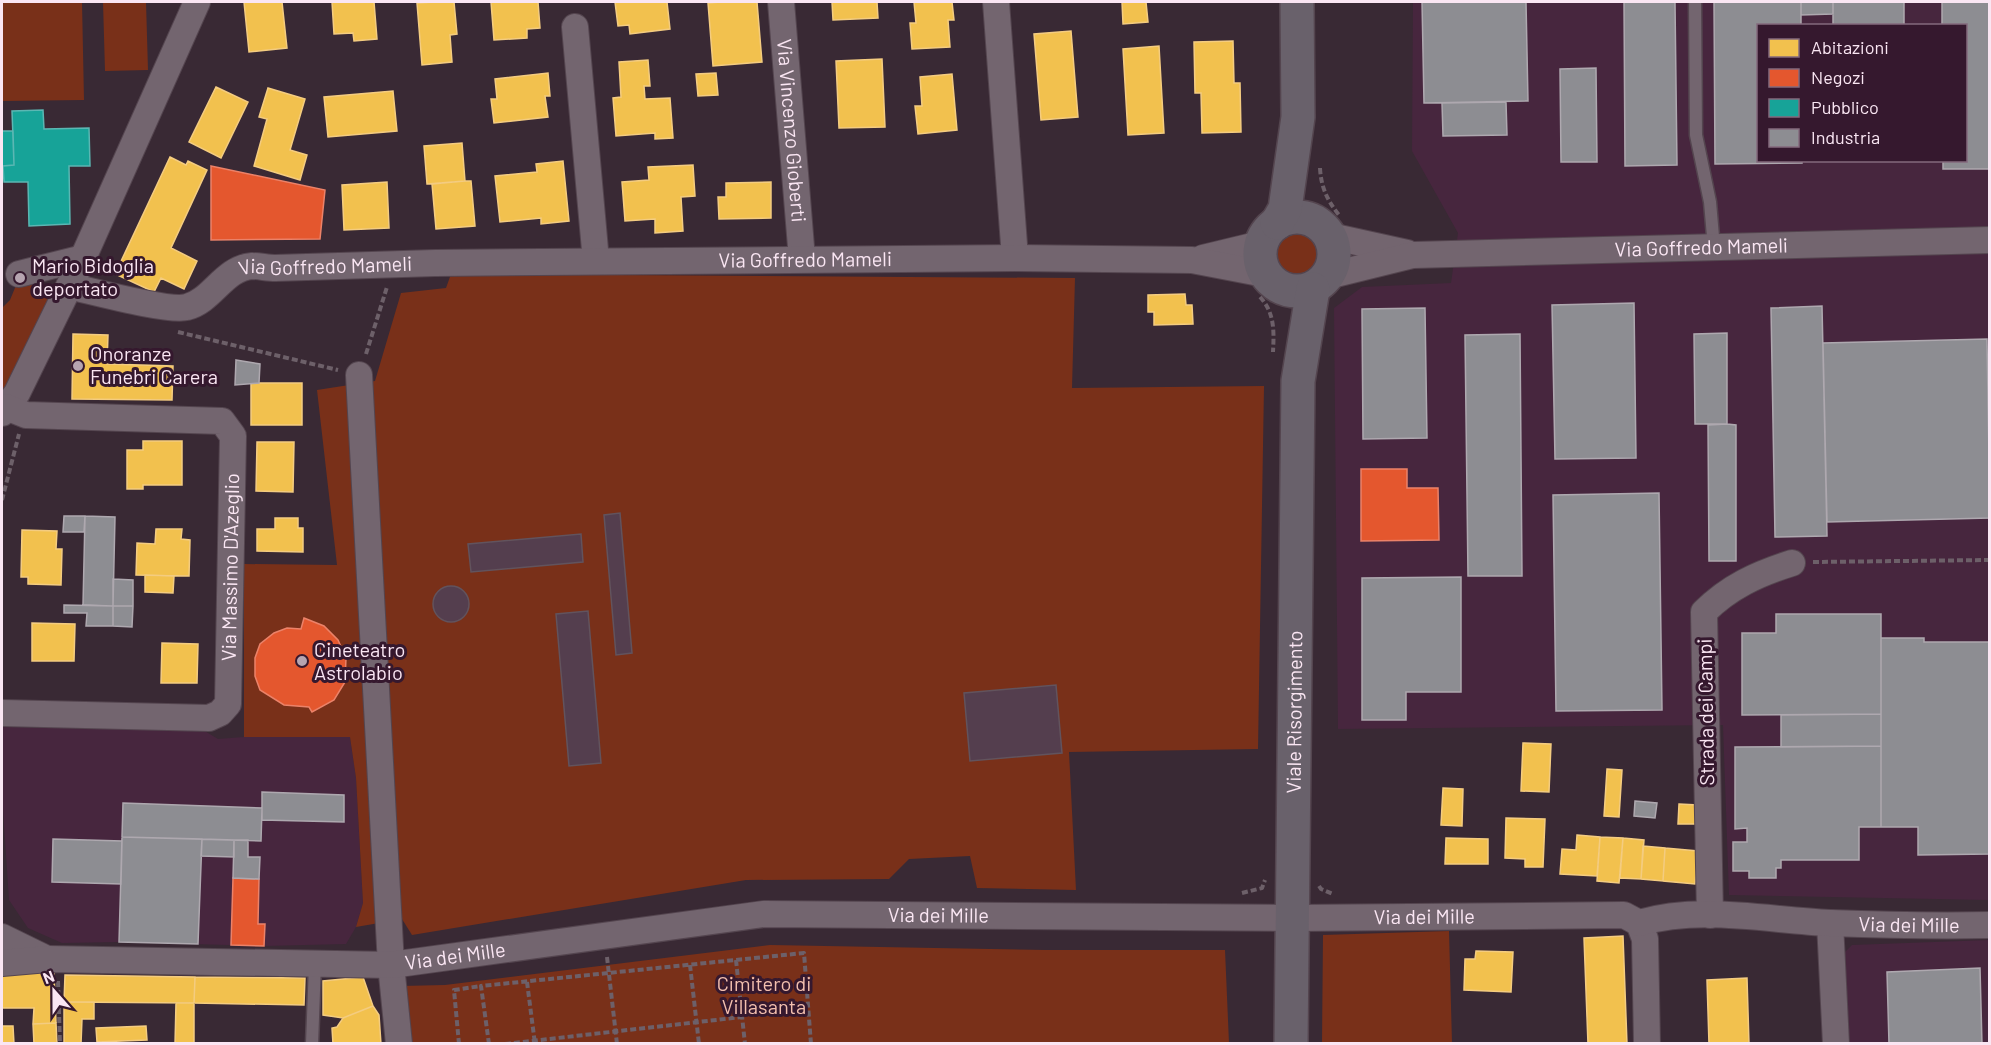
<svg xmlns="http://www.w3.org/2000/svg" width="1991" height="1045" font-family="Barlow,sans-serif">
  <rect width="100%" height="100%" fill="#392934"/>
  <path fill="#47263e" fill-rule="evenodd" d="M1413,2H1989V900L1729,895L1723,725L1338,729L1334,308L1362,287L1451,283L1458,233L1412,151ZM1758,26H1966V160H1758Z
    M2,727L203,730L218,739L244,737H350L356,778L363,903L356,927L346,944L264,946L119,942L62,943L28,928L9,900L2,794Z
    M1989,940V1043H1850L1843,954L1852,945Z"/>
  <path fill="#793019" d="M2,2H82L84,100L2,101Z
    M103,2H146L148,70L105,71Z
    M1276 256a24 24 0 1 1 48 0a24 24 0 1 1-48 0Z
    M451,274L1075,278L1072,388L1264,386L1258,749L1069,752L1076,890L977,888L970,856L909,859L889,879L746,880L412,935L402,919L356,927L363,903L356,778L350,737H244V564L337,565L317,390L375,381L401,293L446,288Z
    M17,283L55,285L9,384L2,394V308L10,300Z
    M1449,931L1452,1043H1322L1323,935Z
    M770,945L1046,950H1225L1229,1043H408L401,986L445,985Z"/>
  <path fill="#f2c14e" stroke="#f4cc80" stroke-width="1.5" d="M244,2H282L287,48L249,52Z
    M332,2H374L377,39L354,41L353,33L334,34Z
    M435,2H454L457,34L450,35L452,62L422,65L417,3Z
    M491,2H538L540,28L527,29V38L494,40Z
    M615,2H667L670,29L630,34L629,25L618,26Z
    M721,2H757L762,62L713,66L708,3Z
    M832,2H877L878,18L833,20Z
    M914,2H952L954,20H948L950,47L912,49L910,23H916Z
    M1122,2H1146L1148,22L1123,24Z
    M1071,31L1078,117L1041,120L1034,34Z
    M1233,41L1234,83H1240L1241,132L1202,133L1201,93H1195L1194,42Z
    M1159,46L1164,133L1128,135L1123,49Z
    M882,59L885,127L839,128L836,61Z
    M648,60L650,86H644L645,99L670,98L673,138L655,139V133L616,136L613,98L621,97L619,62Z
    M548,73L550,96H545L548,117L494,123L491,99H497L495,79Z
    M716,73L718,95L698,96L696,74Z
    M952,74L957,130L918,134L915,106H922L920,77Z
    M216,87L248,102L221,158L189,142Z
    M268,88L305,99L290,150L307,155L300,180L254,166L267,119L259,117Z
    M393,91L397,131L328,137L324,97Z
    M462,143L465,181L427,184L424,146Z
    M170,157L186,165L188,161L207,170L171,248L197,261L184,289L161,278L154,292L115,274Z
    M563,161L569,221L541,224V218L500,222L495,176L537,172L536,164Z
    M693,165L695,196L681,197L683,231L655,233V219L625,221L622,182L649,180L648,167Z
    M465,181H471L475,226L436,229L432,184Z
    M387,182L389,228L344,230L342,185Z
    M771,182V218L719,219L718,197H726V183Z
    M1185,294L1186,305H1192L1193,324L1154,325V312H1148V295Z
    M73,334L108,335L107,364L173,366L172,400L72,399Z
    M251,383H302V425H251Z
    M143,441H182V485H143V489H127V450H143Z
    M257,442H294L293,492L256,491Z
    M275,518H298V528H303V552L257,551V529H275Z
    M156,529H182L181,539L190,540L189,576L136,575L137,543L155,544Z
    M22,530L57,531L56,549H62L61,585L28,584V577H21Z
    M145,575L174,576L173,593L145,592Z
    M32,623L75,624L74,661H32Z
    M162,643L198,644L197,683H161Z
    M1523,743L1551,744L1549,792L1521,791Z
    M1607,769L1622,770L1619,817L1604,816Z
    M1443,788L1463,789L1462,826L1441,825Z
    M1679,804L1698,805L1697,824H1678Z
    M1506,818L1545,819L1543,867H1525V859L1505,858Z
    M1577,835L1600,837L1597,876L1560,874L1562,849L1576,850Z
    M1600,837L1623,838L1619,883L1597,881Z
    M1446,838L1488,839V864H1445Z
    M1623,838L1644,840L1641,879L1620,878Z
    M1643,846L1665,848L1663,881L1641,879Z
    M1665,848L1698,851L1695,884L1663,881Z
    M1623,936L1627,1044H1588L1584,938Z
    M1476,951L1513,952L1511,992L1464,990L1465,959H1475Z
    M2,973H54L56,1023L33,1024L34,1008H2Z
    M65,975L195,977L194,1003L64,1002Z
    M195,977L305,978L304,1005L194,1003Z
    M363,977L373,1006L343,1018L323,1015V981Z
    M1747,978L1749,1044H1709L1707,980Z
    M64,1002H94V1019H82L81,1044H64Z
    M176,1003H194V1044H175Z
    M373,1006L379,1015L381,1044H333L332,1028L337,1027L343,1018Z
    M56,1023L57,1044H34L33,1024Z
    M2,1026H13L14,1044H2Z
    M146,1026L147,1040L97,1042L96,1028Z"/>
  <path fill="#e4572e" stroke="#eb8269" stroke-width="1.5" d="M211,166L325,190L320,239L211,240Z
    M1361,469H1407V488H1438L1439,540L1361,541Z
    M304,618L324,626L338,640L346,658L345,682L334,700L312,712L309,707L284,705L260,690L255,676V658L260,644L274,633L287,628L301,629Z
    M233,878L259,879L258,924H265L264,946L231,945Z"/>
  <path fill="#17a398" stroke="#5bb7b3" stroke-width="1.5" d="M43,110L44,129L89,128L90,166H69L70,224L29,226L28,182H4L3,166L14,165L12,111Z
    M2,131H13L14,165L2,166Z"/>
  <path fill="#8d8d92" stroke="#aea8af" stroke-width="1.5" d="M1422,2H1526L1528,101L1424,103Z
    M1624,2H1675L1677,165L1625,166Z
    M1714,2H1801V26H1758V160H1802V163L1715,164Z
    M1801,2H1833V14L1801,15Z
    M1833,2H1904V26H1833Z
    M1942,2H1990V169H1943V160H1966V26H1942Z
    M1596,68L1597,162H1561L1560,69Z
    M1506,102L1507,135L1443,136L1442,103Z
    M1634,303L1636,458L1555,459L1552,305Z
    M1822,306L1827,536L1775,537L1771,308Z
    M1425,308L1427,438L1363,439L1362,309Z
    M1727,333V424H1695L1694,334Z
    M1520,334L1522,576H1468L1465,335Z
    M1987,339L1990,518L1827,522L1823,343Z
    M236,360L260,364L259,383L235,385Z
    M1727,424L1736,425V561H1709L1708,425Z
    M1659,493L1662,710L1556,711L1553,495Z
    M64,516H85L84,532H63Z
    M85,516L115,517L113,606L83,605Z
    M1461,577V692H1406V720H1362V578Z
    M113,579L133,580V606H113Z
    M64,605L113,606V626H86L87,613H64Z
    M113,606H133L132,627L113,626Z
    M1776,614H1881V714L1742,715V633H1776Z
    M1881,638H1924V642H1990V854L1918,855V827H1881Z
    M1881,714V746L1781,747V715Z
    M1881,746V827H1859V860H1781V868H1776V878H1749V871H1733V842H1747V828L1735,829V747Z
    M262,792L344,795V822L262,820Z
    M1635,801L1657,803L1655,818L1634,816Z
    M123,803L262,808L261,841L122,837Z
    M122,837L202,839L198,944L119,942Z
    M53,839L122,841L121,884L52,882Z
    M202,839L234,840V857L201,856Z
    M234,840H248V857H260L259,879L233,878Z
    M1980,968L1982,1044H1889L1887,972Z"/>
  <path fill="#543e4e" stroke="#62535d" stroke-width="1.5" d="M620,513L632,653L616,655L604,515Z
    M581,534L583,562L471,572L468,544Z
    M433 604a18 18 0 1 1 36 0a18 18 0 1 1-36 0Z
    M588,611L601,763L569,766L556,614Z
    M1056,685L1062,753L970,761L964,693Z"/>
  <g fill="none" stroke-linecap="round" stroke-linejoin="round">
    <defs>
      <path id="lane" d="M1695,2L1696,135L1710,202L1714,248
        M312,1044L315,964"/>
      <g id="street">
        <path id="s1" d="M781,2L802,259"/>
        <path d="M996,2L1015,258"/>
        <path d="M575,27L596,261"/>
        <path d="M1330,236L1407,253"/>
        <path d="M1203,258L1261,244"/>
        <path d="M19,274L83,258"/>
        <path id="s2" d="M1328,276L1413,255L1990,240"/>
        <path id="s3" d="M69,286C92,291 169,312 187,307C212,301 224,268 252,266C259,266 268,268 275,268L435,263L1015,258L1192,260L1265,274"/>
        <path d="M359,375L391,965L399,1044"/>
        <path d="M2,413L17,393L83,258L197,2"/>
        <path id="s4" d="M2,713L209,718L220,713L228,704L233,436L222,421L26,415L6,407"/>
        <path d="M1710,915L1704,612C1729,587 1757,574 1792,563"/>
        <path d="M1639,923L1645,939L1647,1044"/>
        <path d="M1830,923L1836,1044"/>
        <path d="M2,937L47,959"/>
        <path id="s5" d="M2,963L48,959L391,965L764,914L1293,918L1624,915L1639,923C1700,905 1767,920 1830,923C1883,925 1936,926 1990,925"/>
      </g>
      <g id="secondary">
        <circle cx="1297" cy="254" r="37"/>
        <path d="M1277,223L1285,209L1298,117L1297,2"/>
        <path id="s6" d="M1291,1044L1298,381L1313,289"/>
      </g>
    </defs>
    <use href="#lane" stroke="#54454f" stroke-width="15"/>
    <use href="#street" stroke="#54454f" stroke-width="28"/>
    <use href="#secondary" stroke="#54454f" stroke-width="36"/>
    <path stroke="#6d6069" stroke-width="4" stroke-dasharray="6 3" stroke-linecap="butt" d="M1320,168C1321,187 1327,200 1339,215
      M1260,297C1275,313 1274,332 1273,352
      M178,332L338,370
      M366,354L387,287
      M2,500L19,434
      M1813,562L1990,560
      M1319,886L1321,889L1333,894
      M1242,893L1262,888L1265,880
      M607,957L617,1044
      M736,960L745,1044
      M690,965L699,1044
      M58,981L60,1044
      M527,982L535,1044
      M459,1044L454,990L481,986
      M489,1044L481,986L804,953L811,1044
      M505,1044L742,1017"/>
    <use href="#lane" stroke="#73656f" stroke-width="12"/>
    <use href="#street" stroke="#73656f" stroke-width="26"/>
    <use href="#secondary" stroke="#69616b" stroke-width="33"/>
  </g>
  <g fill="#b6a4b0" stroke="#35182e" stroke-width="2">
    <circle cx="20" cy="278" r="6"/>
    <circle cx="78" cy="366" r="6"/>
    <circle cx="302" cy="661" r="6"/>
  </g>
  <g text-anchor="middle" stroke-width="6" stroke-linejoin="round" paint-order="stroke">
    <g font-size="20" fill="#fae6f3" stroke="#35182e">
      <text dy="7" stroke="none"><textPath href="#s1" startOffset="129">Via Vincenzo Gioberti</textPath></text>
      <text dy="7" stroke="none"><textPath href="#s2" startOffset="376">Via Goffredo Mameli</textPath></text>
      <text dy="7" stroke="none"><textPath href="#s3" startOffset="752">Via Goffredo Mameli</textPath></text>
      <text dy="7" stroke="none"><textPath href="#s3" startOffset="272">Via Goffredo Mameli</textPath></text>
      <text dy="7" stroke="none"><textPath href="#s4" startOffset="368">Via Massimo D'Azeglio</textPath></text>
      <text dy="7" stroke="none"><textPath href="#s6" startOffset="332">Viale Risorgimento</textPath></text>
      <text transform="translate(1706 712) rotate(-91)" y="7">Strada dei Campi</text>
      <text dy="7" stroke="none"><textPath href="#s5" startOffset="940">Via dei Mille</textPath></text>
      <text dy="7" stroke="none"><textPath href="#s5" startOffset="1426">Via dei Mille</textPath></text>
      <text dy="7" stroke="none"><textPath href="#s5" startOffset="1914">Via dei Mille</textPath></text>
      <text dy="7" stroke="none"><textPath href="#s5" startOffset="454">Via dei Mille</textPath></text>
    </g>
    <g font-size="20" fill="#fae6f3" stroke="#35182e" text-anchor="start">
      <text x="32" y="273">Mario Bidoglia<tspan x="32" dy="23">deportato</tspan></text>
      <text x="90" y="361">Onoranze<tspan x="90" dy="23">Funebri Carera</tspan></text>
      <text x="314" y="657">Cineteatro<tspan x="314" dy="23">Astrolabio</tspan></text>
    </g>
    <g font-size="20" fill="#f4c0af" stroke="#35182e">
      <text x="764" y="991">Cimitero di<tspan x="764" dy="23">Villasanta</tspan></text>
    </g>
  </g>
  <rect width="1991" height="1045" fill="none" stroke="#fae6f3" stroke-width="6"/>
  <rect x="1757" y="24" width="210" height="138" fill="#35182e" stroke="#846a7d" stroke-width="1.5"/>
  <rect x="1769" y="39" width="30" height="18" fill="#f2c14e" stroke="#846a7d" stroke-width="1.5"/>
  <text x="1811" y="54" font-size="18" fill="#fae6f3">Abitazioni</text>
  <rect x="1769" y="69" width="30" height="18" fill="#e4572e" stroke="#846a7d" stroke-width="1.5"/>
  <text x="1811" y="84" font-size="18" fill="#fae6f3">Negozi</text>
  <rect x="1769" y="99" width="30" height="18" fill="#17a398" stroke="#846a7d" stroke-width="1.5"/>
  <text x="1811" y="114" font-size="18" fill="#fae6f3">Pubblico</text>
  <rect x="1769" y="129" width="30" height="18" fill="#8d8d92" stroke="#846a7d" stroke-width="1.5"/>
  <text x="1811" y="144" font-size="18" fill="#fae6f3">Industria</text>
  <g transform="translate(54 991) rotate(339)" stroke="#35182e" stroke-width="4.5" paint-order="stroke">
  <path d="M0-4.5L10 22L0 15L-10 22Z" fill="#fae6f3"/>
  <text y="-9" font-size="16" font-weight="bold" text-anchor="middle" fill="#fae6f3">N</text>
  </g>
</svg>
